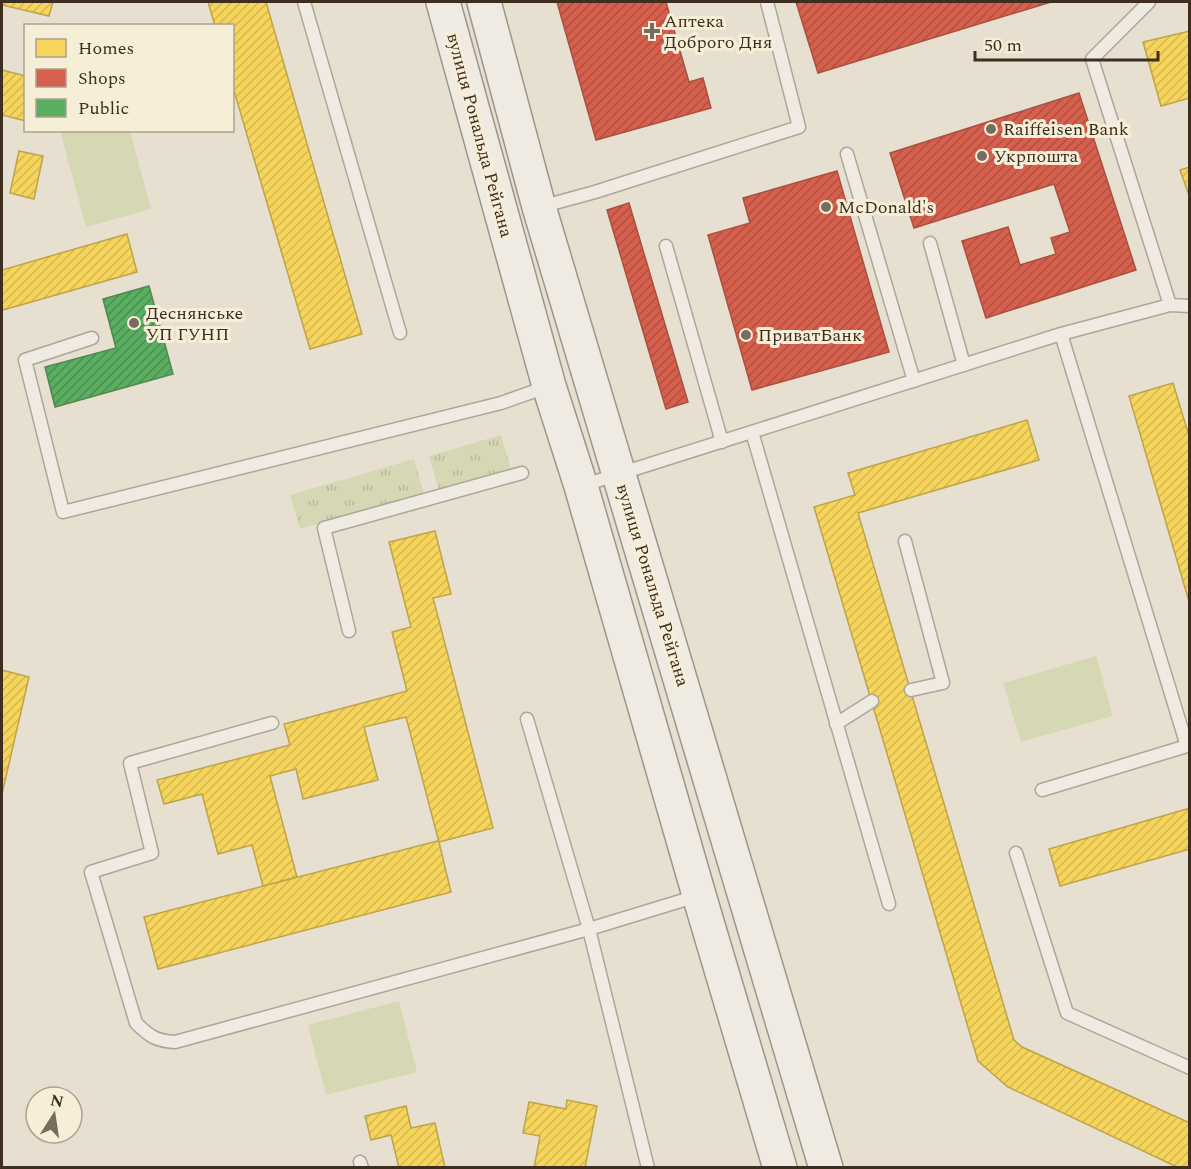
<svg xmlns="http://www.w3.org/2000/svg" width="1191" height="1169" font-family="Spectral,serif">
  <defs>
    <pattern id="grass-tufts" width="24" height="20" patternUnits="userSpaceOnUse" patternTransform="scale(1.5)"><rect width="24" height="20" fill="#d6d7b3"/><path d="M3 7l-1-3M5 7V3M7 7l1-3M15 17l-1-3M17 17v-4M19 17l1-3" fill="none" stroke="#b9b99a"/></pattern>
    <pattern id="homes-hatch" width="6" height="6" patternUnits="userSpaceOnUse" patternTransform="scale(1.5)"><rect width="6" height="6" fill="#f6d55c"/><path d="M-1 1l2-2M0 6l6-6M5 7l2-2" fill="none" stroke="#d4b750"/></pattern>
    <pattern id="shops-hatch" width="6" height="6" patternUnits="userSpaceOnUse" patternTransform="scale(1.5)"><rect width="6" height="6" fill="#d6604d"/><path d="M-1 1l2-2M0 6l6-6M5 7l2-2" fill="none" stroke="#af5040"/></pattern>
    <pattern id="public-hatch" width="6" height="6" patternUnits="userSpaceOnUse" patternTransform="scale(1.5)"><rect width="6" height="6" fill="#5aae61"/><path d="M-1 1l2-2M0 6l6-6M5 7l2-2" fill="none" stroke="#4c8e50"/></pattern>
  </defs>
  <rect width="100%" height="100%" fill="#e7e0d1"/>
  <path fill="url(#grass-tufts)" d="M501,435L511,470L439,491L429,456Z
    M414,459L424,494L300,529L290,495Z"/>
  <path fill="#d6d7b3" d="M60,131H130L151,209L86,227Z
    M1096,656L1113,716L1021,742L1003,683Z
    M399,1001L417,1072L326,1095L308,1025Z"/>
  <path fill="url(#homes-hatch)" stroke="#bea34a" stroke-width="1.5" d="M2,2H53L49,16L2,5Z
    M208,2H266L362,334L310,349L232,84V26H215Z
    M1190,31V98L1161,106L1143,42Z
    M2,70L26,76V121L2,115Z
    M19,151L43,156L34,199L10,193Z
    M1190,167V198L1180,170Z
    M127,234L137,272L3,310L2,305V270Z
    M1173,383L1190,439V605L1129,396Z
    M1027,420L1039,460L858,513L1014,1040L1022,1047L1190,1123V1168H1179L1008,1087L978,1061L814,507L855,495L848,473Z
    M435,531L451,594L433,598L493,828L439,842L406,717L364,727L378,780L303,799L296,769L270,776L297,877L263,886L252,845L218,854L202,794L164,804L157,780L290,745L284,724L407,691L392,632L411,627L389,542Z
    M2,670L29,677L2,794Z
    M1190,808V849L1060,886L1049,849Z
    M437,841L439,842L451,892L158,969L144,917Z
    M567,1100L597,1106L585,1168H534L540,1136L523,1133L529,1102L566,1109Z
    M406,1106L411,1128L435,1123L445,1168H399L391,1135L371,1140L365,1116Z"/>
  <path fill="url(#shops-hatch)" stroke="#a85140" stroke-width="1.5" d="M557,2H666L689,82L703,78L711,108L596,140Z
    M796,2H1051L818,73Z
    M1079,93L1136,270L986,318L962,241L1008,227L1020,265L1056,254L1051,238L1070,232L1054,184L914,228L890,153Z
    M837,171L889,352L752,390L708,235L750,223L743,198Z
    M629,203L688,402L666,409L607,210Z"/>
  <path fill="url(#public-hatch)" stroke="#51884e" stroke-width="1.5" d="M149,286L173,374L55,407L45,367L116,348L103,299Z"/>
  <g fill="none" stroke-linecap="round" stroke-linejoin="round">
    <defs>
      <path id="lane" d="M304,2L400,333
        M847,154L914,381
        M540,207L595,192L799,127L767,2
        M930,243L964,365
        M666,246L722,442
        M1170,305L1190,306
        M92,338L25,360L63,512L501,403L549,386
        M752,432L889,904
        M581,486L1061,334L1170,305L1092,59L1149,2
        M905,541L943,683L911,690
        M349,631L324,528L522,473
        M527,719L589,929L648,1168
        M272,723L130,763L152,853L91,872L136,1023C149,1036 156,1041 175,1042L589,929L697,896
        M836,724L872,701
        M1042,790L1187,746L1061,334
        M1016,853L1067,1013L1190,1068
        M360,1162L362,1168"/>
      <path id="secondary" d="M443,2L549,386L581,486L699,895L780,1168
        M484,2L539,207L826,1168"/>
    </defs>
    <use href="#lane" stroke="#ada599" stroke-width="15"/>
    <use href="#secondary" stroke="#9c958a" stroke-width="36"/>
    <use href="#lane" stroke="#efebe3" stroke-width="12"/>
    <use href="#secondary" stroke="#efebe3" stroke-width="33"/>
  </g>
  <g fill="#786c5e" stroke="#f7eed8" stroke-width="2">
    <path d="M649 22h6v6h6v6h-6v6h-6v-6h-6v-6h6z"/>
    <circle cx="991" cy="129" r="6"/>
    <circle cx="982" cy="156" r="6"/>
    <circle cx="826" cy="207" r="6"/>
    <circle cx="134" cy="323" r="6"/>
    <circle cx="746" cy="335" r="6"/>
  </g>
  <g text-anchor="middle" stroke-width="6" stroke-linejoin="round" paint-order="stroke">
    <g font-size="18" fill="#3d2e20" stroke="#f7eed8" text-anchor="start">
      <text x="664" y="27">Аптека<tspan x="664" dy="21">Доброго Дня</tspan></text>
      <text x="1003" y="135">Raiffeisen Bank</text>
      <text x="994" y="162">Укрпошта</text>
      <text x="838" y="213">McDonald's</text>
      <text x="146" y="319">Деснянське<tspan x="146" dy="21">УП ГУНП</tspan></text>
      <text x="758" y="341">ПриватБанк</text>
    </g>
    <g font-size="18" fill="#3d2e20" stroke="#f7eed8">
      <text transform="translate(480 135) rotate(75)" y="6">вулиця Рональда Рейгана</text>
      <text transform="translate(653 585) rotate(73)" y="6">вулиця Рональда Рейгана</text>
    </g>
  </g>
  <rect width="1191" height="1169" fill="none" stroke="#3d2e20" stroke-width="6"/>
  <rect x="24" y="24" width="210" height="108" fill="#f7eed8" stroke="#ada18e" stroke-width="1.5"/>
  <rect x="36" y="39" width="30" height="18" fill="#f6d55c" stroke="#ada18e" stroke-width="1.5"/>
  <text x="78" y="54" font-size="18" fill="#3d2e20">Homes</text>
  <rect x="36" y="69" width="30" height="18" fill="#d6604d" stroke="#ada18e" stroke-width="1.5"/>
  <text x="78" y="84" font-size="18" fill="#3d2e20">Shops</text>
  <rect x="36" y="99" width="30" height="18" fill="#5aae61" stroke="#ada18e" stroke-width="1.5"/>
  <text x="78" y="114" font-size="18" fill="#3d2e20">Public</text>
  <g transform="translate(54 1115) rotate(12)"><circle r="28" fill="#f7eed8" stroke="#ada18e" stroke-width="1.5"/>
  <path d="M0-4.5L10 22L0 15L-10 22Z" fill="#786c5e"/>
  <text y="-9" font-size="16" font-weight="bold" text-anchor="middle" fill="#3d2e20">N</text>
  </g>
  <path d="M975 51v9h183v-9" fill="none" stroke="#3d2e20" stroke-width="3"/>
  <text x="984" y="51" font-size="18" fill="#3d2e20" stroke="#f7eed8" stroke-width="4.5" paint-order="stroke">50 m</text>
</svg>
